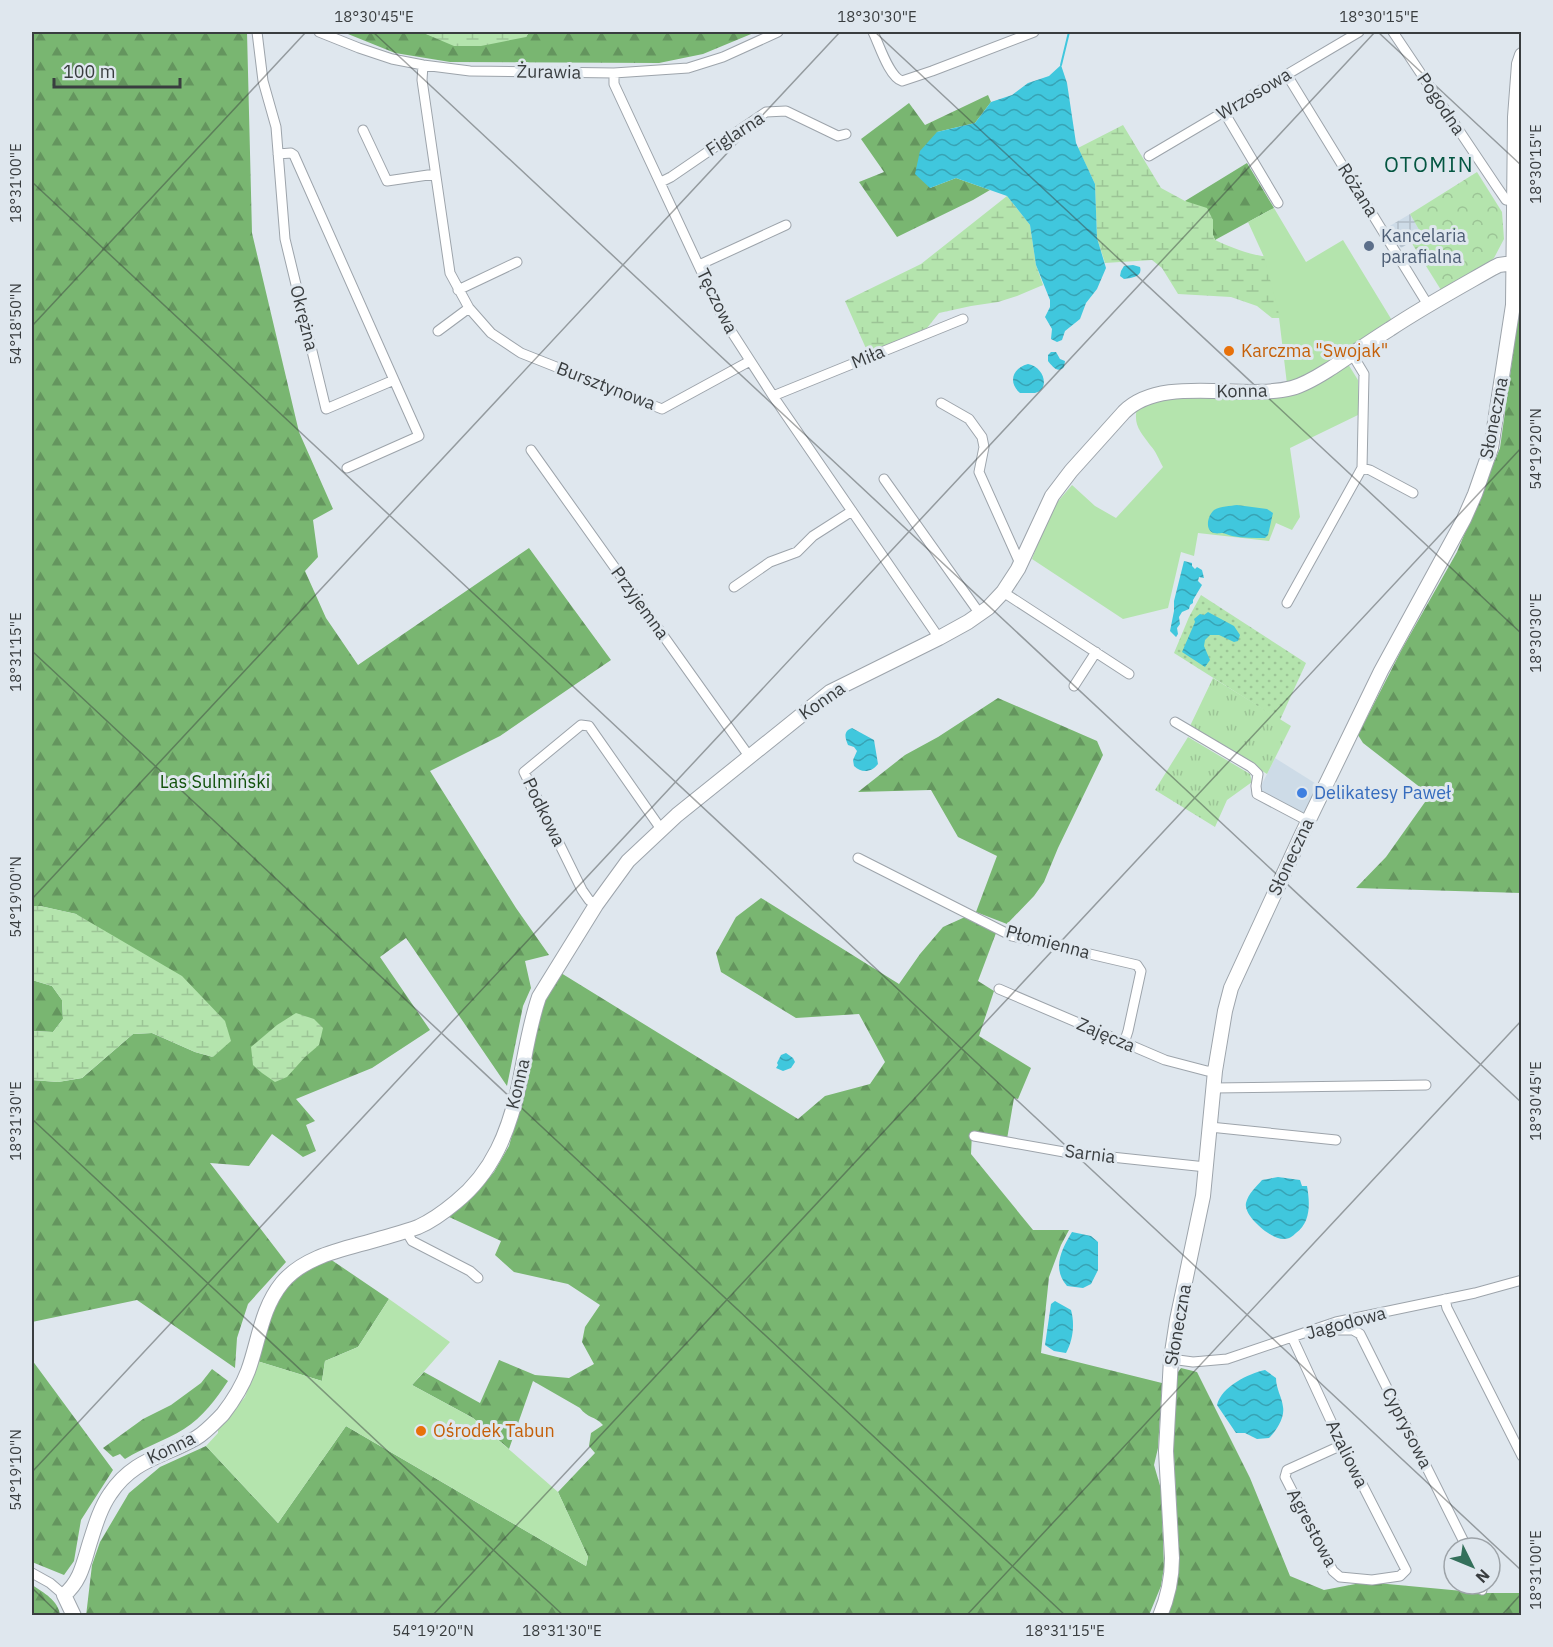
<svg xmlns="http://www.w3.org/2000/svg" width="1553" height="1647" font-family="'IBM Plex Sans',sans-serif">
  <defs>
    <pattern id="industrial-grid" width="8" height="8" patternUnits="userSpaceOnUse" patternTransform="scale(1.5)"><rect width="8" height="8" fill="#cddbe7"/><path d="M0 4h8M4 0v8" fill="none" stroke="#b1bdc7"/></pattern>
    <pattern id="grass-tufts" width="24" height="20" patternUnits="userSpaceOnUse" patternTransform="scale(1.5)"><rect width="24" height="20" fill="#b4e4ad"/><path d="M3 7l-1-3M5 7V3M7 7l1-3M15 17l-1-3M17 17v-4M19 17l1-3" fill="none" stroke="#9cc496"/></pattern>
    <pattern id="forest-firs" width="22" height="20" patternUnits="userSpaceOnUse" patternTransform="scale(1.5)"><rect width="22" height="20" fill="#79b671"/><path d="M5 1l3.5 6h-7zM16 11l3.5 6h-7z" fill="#64955e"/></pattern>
    <pattern id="wetland-marsh" width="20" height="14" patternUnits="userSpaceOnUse" patternTransform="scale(1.5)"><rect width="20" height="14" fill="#b4e4ad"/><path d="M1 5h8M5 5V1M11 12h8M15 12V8" fill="none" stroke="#9cc496"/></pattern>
    <pattern id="park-crowns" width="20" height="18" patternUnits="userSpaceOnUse" patternTransform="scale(1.5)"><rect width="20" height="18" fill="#b4e4ad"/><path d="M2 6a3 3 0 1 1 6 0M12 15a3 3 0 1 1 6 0" fill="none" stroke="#9cc496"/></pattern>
    <pattern id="garden-dots" width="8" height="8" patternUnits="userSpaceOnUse" patternTransform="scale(1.5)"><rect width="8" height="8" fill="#b4e4ad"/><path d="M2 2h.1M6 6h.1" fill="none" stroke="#9cc496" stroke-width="1.8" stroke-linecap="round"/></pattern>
    <pattern id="water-waves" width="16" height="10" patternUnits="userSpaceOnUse" patternTransform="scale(1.5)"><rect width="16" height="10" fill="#40c7dd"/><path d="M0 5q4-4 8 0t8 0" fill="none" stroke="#37a3b5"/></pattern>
  </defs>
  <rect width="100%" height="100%" fill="#dfe7ee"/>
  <path fill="#cddbe7" d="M1275,758L1318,785L1304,814L1259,790Z"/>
  <path fill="url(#industrial-grid)" d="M1410,214L1422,235L1401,248L1388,227Z"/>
  <path fill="url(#grass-tufts)" d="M1213,678L1291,726L1267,774L1190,726Z
    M1188,737L1250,774L1252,782L1227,800L1215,827L1155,790Z"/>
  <path fill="url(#forest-firs)" d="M32,32H247L252,233L299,432L333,509L313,520L318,557L305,571L326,618L358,665L529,548L611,660L500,736L430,771L516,908L549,955L525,961L531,988L523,1006L507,1086L406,938L380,957L430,1030L372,1068L296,1099L315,1121L306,1125L316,1151L303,1157L272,1134L249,1166L210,1163L286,1262L248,1304L237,1338L235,1368L137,1300L32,1322V1080L58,1082L82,1078L133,1034L152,1033L195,1052L213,1057L76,914L40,906H32Z
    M343,32H421L435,37H526L529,32H756L703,54L659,63L450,62L395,53Z
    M988,95L991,102L975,123L937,132L930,188L956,178L990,190L973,200L897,237L859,182L884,172L861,139L909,103L925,125Z
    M1247,163L1274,208L1215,240L1213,235V220L1185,201Z
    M1521,296V893L1356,888L1386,857L1430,795L1363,743L1358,735L1402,649L1457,552L1500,448Z
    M998,698L1097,741L1103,755L1058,848L1044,882L1034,896L1007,924L976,912L997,856L958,837L931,790L858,792L905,755L938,737Z
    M761,898L899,984L920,954L943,927L965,917L996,933L978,981L994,991L979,1036L1031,1068L1018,1099L1014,1098L1007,1139L972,1133L971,1154L1033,1230H1069L1061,1245L1049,1277L1041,1353L1162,1383L1158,1448L1154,1465L1161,1489L1164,1567L1161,1586L1149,1615L86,1616L92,1565L100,1542L129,1493L160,1467L206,1446L278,1523L346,1426L586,1566L588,1557L558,1492L595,1453L589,1446L591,1433L603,1425C595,1416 587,1418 580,1408L533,1381L509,1449L473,1418L412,1385L424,1372L480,1403L499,1360L535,1375L569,1378L594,1364L582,1342L585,1327L600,1305L568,1284L514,1272L495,1255L501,1241L447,1216L476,1193L494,1172L509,1146L520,1106L538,1009L561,973L798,1119L825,1096L870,1084L885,1062L859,1014L796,1018L721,972L716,953L736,917Z
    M32,980L52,986L62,1000L63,1019L53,1032L32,1031Z
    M330,1259L389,1299L358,1347L325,1361L322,1381L257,1361C265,1331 270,1298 296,1277C305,1269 319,1264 330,1259Z
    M32,1360L113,1470L81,1520L74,1561L64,1575L32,1562Z
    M1181,1368L1197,1372L1250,1478L1290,1576L1324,1590L1366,1582L1484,1593H1521V1615L1167,1616L1177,1586L1179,1553L1172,1419L1178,1372Z
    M212,1369L228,1381C216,1399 203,1417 184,1429C165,1441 144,1447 125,1459L120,1454L113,1457L103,1448L143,1419L171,1405L201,1383Z
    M32,1585C43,1592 59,1601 60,1615H32Z"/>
  <path fill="url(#wetland-marsh)" d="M421,32H529L526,37L481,46H454Z
    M1123,125L1161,188L1185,201L1207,208L1213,220V235L1215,240C1235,249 1254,257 1276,257L1294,310L1279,318H1272L1257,306L1231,297L1178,294L1162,268L1152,260L1105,263L1097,238L1095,184L1078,148Z
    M1007,196L1030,225L1036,265L1043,285L1017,296L998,302L971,306L939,313L927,328L868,353L845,301L921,264Z
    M32,906H40L76,914L182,976L225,1021L231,1041L213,1057L195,1052L152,1033L133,1034L82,1078L58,1082L32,1080V1031L53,1032L63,1019L62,1000L52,986L32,980Z
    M296,1013L314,1019L323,1028L319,1045L305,1057L287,1077L275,1082L262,1073L253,1065L251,1047L277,1025Z"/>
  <path fill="url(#park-crowns)" d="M1477,172L1502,212L1504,239L1494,258L1488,263L1441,290L1411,242L1422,235L1410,214Z"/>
  <path fill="url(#garden-dots)" d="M1201,595L1306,663L1280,720L1174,653L1189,617Z"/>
  <path fill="#b4e4ad" d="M1274,208L1306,262L1343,240L1393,322L1301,381L1287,384L1278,309L1264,257L1248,222Z
    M1348,364L1358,380V415L1290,448L1300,517L1292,530L1276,523L1269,541L1198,533L1194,556L1181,552L1168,608L1123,619L1032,559L1044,526L1054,506L1072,485L1095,506L1116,518L1163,467C1159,460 1156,451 1150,445C1141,432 1133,426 1137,408L1176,397H1257Z
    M389,1299L450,1342L412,1385L473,1418L558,1492L588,1557L586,1566L346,1426L278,1523L206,1446L218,1433V1429L245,1397L257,1361L322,1381L325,1361L358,1347Z"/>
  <path fill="url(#water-waves)" d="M1061,65L1067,83L1076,143L1095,184L1097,238L1106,268L1097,289L1086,303L1080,319L1065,331L1062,340L1057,342L1051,339L1052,329L1045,317L1050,307V300L1036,265L1030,225L1007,196L956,178L930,188L915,174L920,151L937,132L975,123L991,102L1012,95L1028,83L1049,76Z
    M1133,265L1140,267C1143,277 1132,278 1124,279L1120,276L1121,271L1124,266Z
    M1051,352H1056L1060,359L1065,361L1064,367C1058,374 1052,366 1048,361V355Z
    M1028,364C1045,367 1050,390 1035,393C1033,393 1024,393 1020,393C1008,383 1012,368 1028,364Z
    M1237,505L1267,509L1273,513L1268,535L1265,538C1255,538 1243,538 1232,536C1231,536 1224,533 1223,533C1219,533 1218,534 1214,533C1204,530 1208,515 1214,510C1220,506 1231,506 1237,505Z
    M1184,561L1192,563V566L1195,569L1197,567L1202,570L1204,578L1199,577L1198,581L1202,585L1193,600V603L1190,605L1189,609L1182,612L1179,617L1180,624L1177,628L1178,634L1176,637L1170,631L1174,611V601Z
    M1208,612L1234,626L1240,635L1238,641L1234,642L1219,635H1210L1205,640L1204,646L1210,660L1205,667L1182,652L1195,622L1194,619L1200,614L1204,615Z
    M852,728L874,740L878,764C872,772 862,774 854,766L853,760L857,751L854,747L848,745C845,738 843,731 852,728Z
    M786,1053L793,1058L795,1062L791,1068L783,1071L776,1068L778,1065L777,1063L781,1055Z
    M1278,1177L1300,1180L1302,1186H1307C1310,1203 1311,1222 1296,1233C1293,1236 1289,1239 1284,1239C1272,1240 1243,1216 1246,1203C1248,1194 1256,1187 1262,1180Z
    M1072,1232L1091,1236L1098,1242V1270L1091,1284L1083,1288L1067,1286C1052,1269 1061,1250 1072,1232Z
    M1055,1301L1071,1310C1075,1324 1073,1340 1066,1353L1054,1351L1045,1345L1051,1304Z
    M1265,1370L1276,1378C1276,1389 1282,1397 1283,1407C1285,1418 1276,1431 1269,1438L1257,1439L1245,1433H1236L1217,1405C1222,1386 1248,1374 1265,1370Z"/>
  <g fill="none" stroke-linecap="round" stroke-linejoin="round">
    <path stroke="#40c7dd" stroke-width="2" d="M1061,65L1069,32"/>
    <defs>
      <path id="street" d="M257,32L263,81L276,127L285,239L326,409L394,380L294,155L291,153L278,154
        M319,32L359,48L392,59L423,65L470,71L614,73L688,68L723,57L778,32
        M873,32C879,44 889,77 902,81L932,71L1034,32
        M1393,32L1497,187L1506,200L1514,201
        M423,65L422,80L450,273L469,308L491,333L521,353L662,409L750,361
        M614,73V84L724,320L773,396L939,638
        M1287,75L1428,305
        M1224,112L1278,203
        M363,130L387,181L435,174
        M1149,156L1359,32
        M661,182L671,177L766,112L786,111L838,136L846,134
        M699,265L786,225
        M458,290L517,262
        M438,331L469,308
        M773,396L963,319
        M941,403L969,419L982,437L984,447L979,472L1018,559L1023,560
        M531,450L749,756
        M347,468L419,436L394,380
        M1362,468L1370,470L1413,493
        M884,479L980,614
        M734,587L770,562L797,552L813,536L852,511
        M1003,592L1129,674
        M1287,603L1362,468L1364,374L1352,354
        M1074,686L1096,652
        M1175,722L1251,767L1258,774L1256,786L1257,794L1308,821
        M858,858L1012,936L1137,965L1141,971L1128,1031L1124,1043
        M596,905L589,900L582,890L524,772L581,725L589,726L661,829
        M999,989L1165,1060L1207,1071H1215
        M1214,1088L1426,1085
        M1210,1127L1336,1140
        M974,1136L1064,1152L1206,1167
        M406,1231L412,1241L470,1271L478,1278
        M1445,1299L1447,1308L1522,1456
        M1336,1322L1339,1330H1353L1360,1334L1467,1548
        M1292,1337L1342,1445L1406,1570L1400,1576L1372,1580L1340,1577L1333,1571L1285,1477L1287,1470L1342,1445
        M1171,1359L1193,1362L1227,1359L1336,1322L1475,1293L1522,1280
        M32,1573L50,1583L64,1595
        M1482,1590L1483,1584"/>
      <path id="secondary" d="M74,1616L64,1595C82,1580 84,1560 91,1539C96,1523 101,1507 110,1494C133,1459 163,1457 196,1438C206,1432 215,1422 223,1414C233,1401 242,1387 248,1371C259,1341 261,1309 282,1283C305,1255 346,1249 379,1239C392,1235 405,1232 418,1227C432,1221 444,1212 456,1202C493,1172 509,1131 519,1085C525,1056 529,1026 539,997L596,905L628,861L677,815L830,692L939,638L968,622L988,608L1003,592L1018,569L1052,496L1071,471L1124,412C1162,374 1242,401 1292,388C1307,384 1320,375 1333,367C1352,354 1371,341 1390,329C1423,307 1458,288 1493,268L1499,265L1513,263
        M1160,1616C1168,1597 1172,1579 1172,1558L1166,1451L1171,1359L1177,1320L1203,1196L1215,1071L1225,1011L1231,988L1302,834L1381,671L1464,519L1475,494L1491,448L1513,305L1515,117L1519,64L1522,55"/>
    </defs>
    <use href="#street" stroke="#9da4ab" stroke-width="11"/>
    <use href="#secondary" stroke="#9da4ab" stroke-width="16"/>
    <use href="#street" stroke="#fff" stroke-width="9"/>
    <use href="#secondary" stroke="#fff" stroke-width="14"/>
  </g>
  <path fill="none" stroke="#393d3f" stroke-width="1.5" stroke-opacity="0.45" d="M373,32L1522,1103M875,32L1522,634M1378,32L1522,166M32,182L1522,1571M32,326L306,32M32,651L1066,1616M32,899L840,32M32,1119L564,1616M32,1472L1375,32M32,1588L61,1616M432,1616L1522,447M966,1616L1522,1020M1501,1616L1522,1593"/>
  <circle fill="#5c6f8a" stroke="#dfe7ee" stroke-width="2" cx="1369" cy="246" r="6"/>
  <g fill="#e8710a" stroke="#dfe7ee" stroke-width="2">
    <circle cx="1229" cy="351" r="6"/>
    <circle cx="421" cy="1431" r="6"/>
  </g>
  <circle fill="#3f7fe0" stroke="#dfe7ee" stroke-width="2" cx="1302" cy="793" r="6"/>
  <g text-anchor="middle" stroke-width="6" stroke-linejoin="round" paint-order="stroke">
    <g font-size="18" fill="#393d3f" stroke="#dfe7ee">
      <text transform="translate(549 72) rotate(1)" y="6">Żurawia</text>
      <text transform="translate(1254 94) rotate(-31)" y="6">Wrzosowa</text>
      <text transform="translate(1441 104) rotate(56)" y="6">Pogodna</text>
      <text transform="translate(735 134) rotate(-33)" y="6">Figlarna</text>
      <text transform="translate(1358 190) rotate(58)" y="6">Różana</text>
      <text transform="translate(717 301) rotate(64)" y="6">Tęczowa</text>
      <text transform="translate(304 318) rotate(76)" y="6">Okrężna</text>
      <text transform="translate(868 357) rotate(-22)" y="6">Miła</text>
      <text transform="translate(606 386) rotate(21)" y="6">Bursztynowa</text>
      <text transform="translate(1242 391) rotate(-1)" y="6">Konna</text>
      <text transform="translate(1494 418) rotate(-79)" y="6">Słoneczna</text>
      <text transform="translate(640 603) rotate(54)" y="6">Przyjemna</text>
      <text transform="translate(822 701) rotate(-35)" y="6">Konna</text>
      <text transform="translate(544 812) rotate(64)" y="6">Podkowa</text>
      <text transform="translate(1291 857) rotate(-65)" y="6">Słoneczna</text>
      <text transform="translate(1048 942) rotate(15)" y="6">Płomienna</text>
      <text transform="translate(1106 1035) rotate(23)" y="6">Zajęcza</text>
      <text transform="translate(518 1084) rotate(-77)" y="6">Konna</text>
      <text transform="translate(1090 1154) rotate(7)" y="6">Sarnia</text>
      <text transform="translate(1346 1323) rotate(-15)" y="6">Jagodowa</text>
      <text transform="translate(1178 1325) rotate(-80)" y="6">Słoneczna</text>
      <text transform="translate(1407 1428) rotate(63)" y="6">Cyprysowa</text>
      <text transform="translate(171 1448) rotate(-26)" y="6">Konna</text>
      <text transform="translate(1347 1454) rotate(64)" y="6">Azaliowa</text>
      <text transform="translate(1312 1528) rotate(62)" y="6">Agrestowa</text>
    </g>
    <g font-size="18" fill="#4e5e75" stroke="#dfe7ee" text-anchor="start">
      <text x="1381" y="242">Kancelaria<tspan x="1381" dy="21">parafialna</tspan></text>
    </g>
    <g font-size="18" fill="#c56008" stroke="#dfe7ee" text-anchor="start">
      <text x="1241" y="357">Karczma "Swojak"</text>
      <text x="433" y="1437">Ośrodek Tabun</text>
    </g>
    <g font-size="18" fill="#12510b" stroke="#dfe7ee">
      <text x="215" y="788">Las Sulmiński</text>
    </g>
    <g font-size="18" fill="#366cbe" stroke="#dfe7ee" text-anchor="start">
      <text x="1314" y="799">Delikatesy Paweł</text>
    </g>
    <g font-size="21" letter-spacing="1.5" fill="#045641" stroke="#dfe7ee">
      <text x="1429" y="172">OTOMIN</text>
    </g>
  </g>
  <rect width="1553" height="1647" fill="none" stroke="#dfe7ee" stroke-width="66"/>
  <g transform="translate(1472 1566) rotate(133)"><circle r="28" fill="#dfe7ee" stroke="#9da3a8" stroke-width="1.5"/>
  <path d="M0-4.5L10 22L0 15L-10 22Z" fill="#34705b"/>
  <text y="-9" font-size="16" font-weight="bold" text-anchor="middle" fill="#393d3f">N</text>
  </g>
  <path d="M54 78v9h126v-9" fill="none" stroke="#393d3f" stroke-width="3"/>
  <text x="63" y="78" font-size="18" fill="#393d3f" stroke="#dfe7ee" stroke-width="4.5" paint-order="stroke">100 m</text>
  <rect x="33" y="33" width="1487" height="1581" fill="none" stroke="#393d3f" stroke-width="2"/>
  <g font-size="15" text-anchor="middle" fill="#393d3f">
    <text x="374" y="22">18°30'45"E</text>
    <text x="877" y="22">18°30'30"E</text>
    <text x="1379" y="22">18°30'15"E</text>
    <text transform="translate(1536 164) rotate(-90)" y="5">18°30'15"E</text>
    <text transform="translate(16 183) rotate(-90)" y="5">18°31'00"E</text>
    <text transform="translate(16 324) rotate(-90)" y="5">54°18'50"N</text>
    <text transform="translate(1536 449) rotate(-90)" y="5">54°19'20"N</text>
    <text transform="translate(1536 633) rotate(-90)" y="5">18°30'30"E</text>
    <text transform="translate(16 652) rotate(-90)" y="5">18°31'15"E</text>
    <text transform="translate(16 897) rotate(-90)" y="5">54°19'00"N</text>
    <text transform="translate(1536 1101) rotate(-90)" y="5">18°30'45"E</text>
    <text transform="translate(16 1121) rotate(-90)" y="5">18°31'30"E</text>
    <text transform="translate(16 1470) rotate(-90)" y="5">54°19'10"N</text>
    <text transform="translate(1536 1570) rotate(-90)" y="5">18°31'00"E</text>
    <text x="433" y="1636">54°19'20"N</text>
    <text x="562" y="1636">18°31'30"E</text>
    <text x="1065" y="1636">18°31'15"E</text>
  </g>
</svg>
